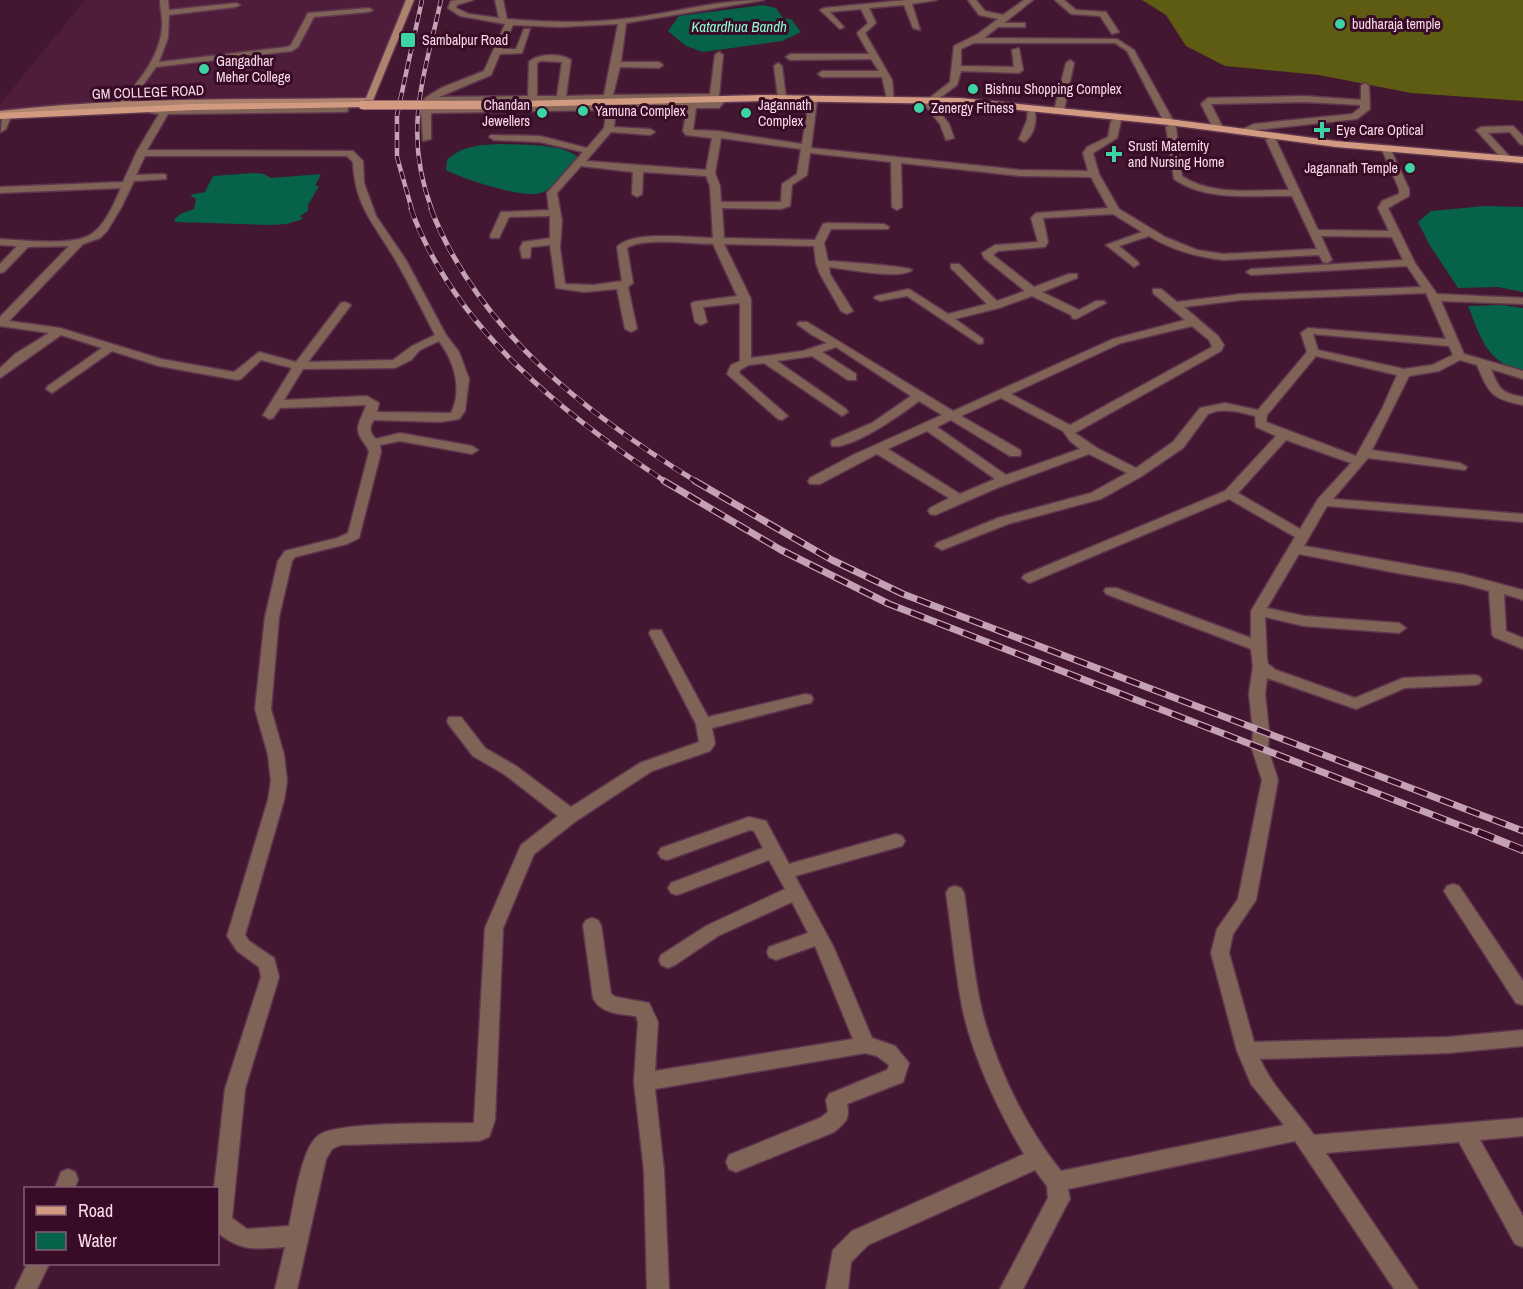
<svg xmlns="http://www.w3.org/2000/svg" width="1523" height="1289" font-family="'Archivo Narrow',sans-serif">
  <rect width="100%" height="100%" fill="#431631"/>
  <path fill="#501c3b" d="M85,0H407L367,102L0,110V104Z"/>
  <path fill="#5e5b13" d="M1142,0H1523V101L1411,93L1319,75L1225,66L1186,46L1166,15Z"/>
  <path fill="#066349" d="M763,5L776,8L783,18L791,19L801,32L782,41L703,52L686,46L668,31L679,16Z
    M499,144C519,145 564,143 579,158C568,168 555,189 541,193C524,199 463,179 446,170L447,160C462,146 478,145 499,144Z
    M254,173L264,174L271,178L321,174L315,186H319L308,205V211L300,216L303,219L287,224L270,225L176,222L174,220L180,214L194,209L196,199L190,195L205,192L213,176Z
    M1485,206L1523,207V292L1498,287L1458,288L1429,244L1418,222L1431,211Z
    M1502,305L1523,308V371C1487,364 1480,336 1468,306Z"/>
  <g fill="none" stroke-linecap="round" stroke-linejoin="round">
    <defs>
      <path id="street" d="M160,0H168L169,10L236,3L240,5L236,7L169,15L168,38L159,62L287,47L291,45L308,13L369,8L373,10L369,12L314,17L298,47L292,51L156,67L138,92L123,108H117V104C138,84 159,58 162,28C163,18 160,10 160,0Z
        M457,0H473L457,5L456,8L469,14L499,18L495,0H503L507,19C549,23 591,23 632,18C676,12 719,0 764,0L626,23L621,62H659L663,65L659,68L620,67L613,95L710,94L715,55L719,52L723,55L719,96L725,101L719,108H696L693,130L717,131L802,144L809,101L813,98L817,101L811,148L1020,170L1088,171L1083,153L1087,147L1108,137L1111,121L1116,118L1121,121L1117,138L1093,153L1099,174L1119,209L1165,237L1197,250L1223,254L1317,249L1292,196C1254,195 1206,202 1174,179L1166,127L1169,125L1164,122L1127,51L1115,43H974L961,49V66L1014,67L1012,50L1019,48L1023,70L1019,73L961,71L957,85L933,103L949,124L954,138L946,140L940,124L923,103L950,82L954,46L978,34L998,19L979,15L968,0H976L985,11L1003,15L1024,0H1033L1004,23H1025V27H998L984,38L1117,39L1134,50L1174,122L1171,124L1176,127L1182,176C1211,196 1256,190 1289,190L1266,140L1271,137L1276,140L1318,230L1389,231L1378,208L1382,201L1399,194V189L1382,150L1390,148L1409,189V196L1388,208L1415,263L1437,294L1523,298V304L1441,301L1464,354L1523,371V379L1491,369C1499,389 1501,393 1523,397V405C1492,399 1489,394 1477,365L1460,360L1439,371L1409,376L1372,450L1460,463L1467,467L1465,470L1368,458L1333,499L1523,514V522L1327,506L1304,546L1463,574L1523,590V600L1504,594L1506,631L1523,638V649L1494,637L1492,634L1489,591L1463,584L1397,573L1299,554L1267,608L1304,616L1399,623L1406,628L1399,633L1304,626L1265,617L1267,659L1268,664L1276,670L1355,698L1403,678L1474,675L1479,676L1482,680L1479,684L1474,685L1405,688L1356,709L1267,678L1265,694L1269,731L1268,749L1278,780L1256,900L1233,934L1229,953L1254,1042L1448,1037L1523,1030V1046L1448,1053L1260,1059C1273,1088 1296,1109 1314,1135L1523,1118V1136L1480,1140L1523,1216V1247L1515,1244L1459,1142L1326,1153L1418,1289H1394L1295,1141L1068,1189L1070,1199L1066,1206L1023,1289H1000L1048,1198L1047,1186L1035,1170L868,1245L851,1262L848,1289H826L833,1250L852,1231L1024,1154C1000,1114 973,1057 963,1011C955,973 952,932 946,893L949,888L955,886L961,888L964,893C970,932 973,973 982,1011C996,1066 1026,1128 1061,1171L1284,1125L1251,1084L1237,1051L1211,953L1217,929L1238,899L1262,780L1252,749L1253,731L1249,694L1253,666L1251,649L1106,594L1104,591L1106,588H1116L1251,638V611L1295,537L1229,499L1034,581L1029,583L1022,578L1024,575L1225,491L1276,436L1256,427L1255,416C1239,412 1224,407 1208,414L1183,448L1142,476L1101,499L1008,524L942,550L935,546L937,543L998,518L1091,493L1127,473L1089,454L997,488L935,515L930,514L928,511L930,508L949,498L877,454L820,484H810L808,481L810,478L853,455L942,415L919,401C903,413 852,450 832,446L831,443L832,440L872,423L911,396L836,347L822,352L856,374V380H848L812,356L777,361L846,409L848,412L842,416L764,363L749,365L740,370L739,373L788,416L782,420L778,419L727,374L731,365L740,361V303L703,307L707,322L701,325L695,322L691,304L693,302L737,296L713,244C694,244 642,237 627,248L633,283L628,287L637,329L631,332L625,329L617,289L584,292L556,288L550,245L531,247L530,258H522L520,248L523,242L550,238V216L509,217L499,238H491L490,236L501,212L549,210L547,193L583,152L540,142L494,140L489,137L491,135L540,136L587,148L604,128L607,110L431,113V139L423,141L421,110L425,98L441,88L484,71L505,24L460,16L448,8L451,1ZM618,24L604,95L566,96L571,60C561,53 538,53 529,62L528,96L439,97L491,75L500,54L522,53L530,29H524L516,49H502L513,25L559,27ZM541,61L562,62L557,96H537V63ZM712,100L716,102L431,107L432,103ZM687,108L683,131L686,135L712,138L706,170L586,161L611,132L650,135L655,132L650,129L614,127L616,109ZM721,138L801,149L797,174L782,184L781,202H721L720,186L715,173ZM810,153L891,162L892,207L897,210L902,207L901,163L1020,176L1091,177L1108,208L1036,213L1031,218L1038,242L995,245L982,253L984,258L1025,291L997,301L959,264H951V268L987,304L948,314L909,289L876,296L874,298L880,301L907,296L979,344L983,343V339L955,319L999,308L1032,296L1071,315L1072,318L1076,319L1106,303L1104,301H1096L1079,310L1042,292L1077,278V274H1069L1034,287L993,255L998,251L1045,247L1048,242L1043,218L1113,214L1142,232L1106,245L1134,267L1139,264L1138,262L1119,246L1149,236C1172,250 1197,257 1223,260L1319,255L1323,262L1327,263L1332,260L1321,236L1392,237L1403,260L1251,269L1246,272L1251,275L1407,266L1421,287L1241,294L1177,302L1161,289H1153V293L1185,320L1113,339L953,411L807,322H799L797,324L812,335L827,343L803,351L751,358V299L724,244L814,246L816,263L820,274L841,311L847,314L853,311L830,274L829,267C846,269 900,280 912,270C908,266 841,262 828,261L824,243L831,229H888L889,227L884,224L827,223L823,224L815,240L724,238L722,208L781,209L790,206L792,185L807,175ZM581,166L633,172L632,194L637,197L642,194L643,172L706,176L710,186L713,238C690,238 633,230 617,247L622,281L594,285L565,284L560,248L562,221L557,193ZM1426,293L1446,339L1308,328L1301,333L1307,352L1258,410L1225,403L1200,408L1173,442L1136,468L1097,448L1075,433L1221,351L1224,345L1218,336L1184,307L1241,300ZM1192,326L1209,340L1212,347L1070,425L1011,394L1121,343ZM1313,334L1449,346L1453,355L1432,365L1404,369L1318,350ZM1316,356L1397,375L1382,409L1356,456L1266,422L1267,415ZM1001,398L1063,431L1070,441L1080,449L1006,475L937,427L951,420L1010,456H1020L1021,453L1020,450L961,416ZM927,431L995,479L960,494L888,449ZM1286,440L1351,463L1318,499L1300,529L1238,493Z
        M906,0H937L912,4L920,30L913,28L904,5L869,8L876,23L865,33L892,80L894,101L887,99L882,77H822L818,74L822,71H879L871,59L790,60L786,57L790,54H869L857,33L868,23L861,9L830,12L844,27L840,29L820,10L824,8Z
        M1055,0H1064L1076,10L1106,12L1119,32L1112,34L1100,16L1071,14Z
        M1070,60L1074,63L1064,110L1059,113L1054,110L1066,63Z
        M778,63L782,66L786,98L782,101L778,98L774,66Z
        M1365,83L1369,86L1370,109L1357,119L1256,130L1243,133V129L1254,124L1352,114L1360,108V105L1305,102L1211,104L1223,128L1218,131L1213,128L1201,104L1208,98L1305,96L1361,100V86Z
        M348,107V111L345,112L168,114L147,150L353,151L363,161L364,183L376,216L406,260L446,335L459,352L469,379L465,411L459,419L441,422L374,420C369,427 369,432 376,439L400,433L472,446L478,450L472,454L400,441L380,445L381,452L359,538L347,544L295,557L292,561L279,617L271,709L284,755L287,781L284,800L245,935L249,941L274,958L279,977L245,1089L232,1218L247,1229L289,1226C294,1205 301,1147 319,1135C339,1121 444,1124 474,1123L485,928L521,845L558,816L504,774L473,756L449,725L447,721L449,717H461L485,748L516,766L571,807L640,763L699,742L696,724L649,633L651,630H661L708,717L805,694L811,695L813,699L811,703L805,704L712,728L715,744L710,751L652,771L576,821L534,854L503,928L495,1120L489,1137L479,1141L341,1145L332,1149L326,1159L297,1289H275L285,1247C256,1249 242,1252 218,1233V1188H214L225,1089L261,977L259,967L237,951L227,936L268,800L271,781L268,755L255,709L265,617L278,561L285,551L337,538L348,533L369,452C367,444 361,441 359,434C355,425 364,414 366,405L280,408L273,418L269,419L263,415L292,368L261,360L241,379L237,380L159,366L112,351L52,393L46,389L48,386L102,348L61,335L0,378V368L15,354L49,333L0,326V317L69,246L28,247L4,272L0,273V264L17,246L0,245V239C23,240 76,247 93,233C107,222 114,203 121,188L0,193V187L123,182L137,151L159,114L150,113L148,111L153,108ZM145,156H347L353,162C355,208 375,224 396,261C410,285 422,310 435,335L412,346L393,360L308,362L351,305L345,302L341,303L296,362L259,352L234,372L161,359L60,328L9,321L83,244L100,238L107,231L121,208L134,181L166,179V175L163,174L136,175ZM439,341C454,361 463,389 451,413L377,412L379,403L367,396L284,400L303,369L395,368L411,360L420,350Z
        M1028,109H1034C1038,120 1034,136 1024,142L1019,139L1027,120Z
        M2,117L10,119L6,129L1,132Z
        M1513,126L1523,136V145L1520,144L1510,132L1488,133L1512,159L1507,162L1504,161L1476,130L1481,127Z
        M749,817L766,821L789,864L896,834L902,836L905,841L902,846L795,876L834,948L872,1038L895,1046L909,1063L903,1082L847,1104C850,1119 846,1122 834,1132L736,1172L729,1169L726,1162L729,1155L820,1118L828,1112L826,1100L829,1094L887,1070L889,1065L877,1056L865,1053L655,1089L664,1171L669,1289H647L644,1171L634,1082L638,1022L636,1016C620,1014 601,1014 593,998L583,925L586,920L592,918L598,920L601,925L611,994L616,997L649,1003L658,1022L655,1071L853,1039L815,946L776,960L769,957L767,952L769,947L808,933L792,902L718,936L675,965L668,968L661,965L659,960L661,955L706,926L785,889L769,860L677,895L671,893L668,888L671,883L763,848L754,831L750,830L667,860L661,858L658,853L661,848Z
        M1453,884L1459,886L1523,981V1005L1516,1003L1447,896L1444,891L1447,886Z
        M68,1169L75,1172L78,1179L75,1188H55L61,1172Z
        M27,1264H49L37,1289H15Z"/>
      <path id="secondary" d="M406,0H414L372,103L170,107L41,112L0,117V111C121,97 244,100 366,98Z"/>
      <path id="primary" d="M766,95L960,98L1169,119L1336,141L1523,157V163L1336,147L1169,125L960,104L766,101L479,108L474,105L479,102Z
        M363,102L366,103V107L194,110L0,119V113L194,104Z"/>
    </defs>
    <use href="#street" stroke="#60354e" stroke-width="3"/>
    <use href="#secondary" stroke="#60354e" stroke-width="3"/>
    <use href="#primary" stroke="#60354e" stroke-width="3"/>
    <use href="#street" fill="#7e6356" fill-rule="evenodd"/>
    <use href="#secondary" fill="#ad836e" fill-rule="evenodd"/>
    <use href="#primary" fill="#d29b81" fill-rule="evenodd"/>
    <defs>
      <path id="rail-far3" d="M412,210L397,157V115L422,0
        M432,210C402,131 424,78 441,0"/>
      <path id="rail-far2" d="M411,209C454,328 564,415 666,482
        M431,209C479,332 588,415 697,482"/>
      <path id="rail-far1" d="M664,481L781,550L889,604L1482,834
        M695,481L832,560L903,594L1523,831"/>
      <path id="rail" d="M1478,832L1523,850"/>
    </defs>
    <use href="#rail-far3" stroke="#c4a1b3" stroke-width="4.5"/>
    <use href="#rail-far2" stroke="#c4a1b3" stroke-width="5"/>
    <use href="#rail-far1" stroke="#c4a1b3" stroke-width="7"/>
    <use href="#rail" stroke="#c4a1b3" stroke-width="8"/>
    <use href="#rail-far3" stroke="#380c27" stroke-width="3" stroke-dasharray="8" stroke-linecap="butt"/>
    <use href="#rail-far2" stroke="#380c27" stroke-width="4" stroke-dasharray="10" stroke-linecap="butt"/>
    <use href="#rail-far1" stroke="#380c27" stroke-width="4.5" stroke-dasharray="14" stroke-linecap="butt"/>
    <use href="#rail" stroke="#380c27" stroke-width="6" stroke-dasharray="17" stroke-linecap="butt"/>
    <defs>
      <path id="primary-bridge" d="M363,105H479"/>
    </defs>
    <use href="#primary-bridge" stroke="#60354e" stroke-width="10" stroke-linecap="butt"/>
    <use href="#primary-bridge" stroke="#d29b81" stroke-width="9"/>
  </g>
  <g fill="#3cd4a3" stroke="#380c27" stroke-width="2">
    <circle cx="1340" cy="24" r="6"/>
    <rect x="400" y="32" width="16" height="16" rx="3"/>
    <circle cx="204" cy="69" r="6"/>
    <circle cx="973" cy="89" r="6"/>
    <circle cx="919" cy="108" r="6"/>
    <circle cx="583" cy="111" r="6"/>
    <circle cx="542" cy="113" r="6"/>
    <circle cx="746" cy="113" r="6"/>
    <path d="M1319 121h6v6h6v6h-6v6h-6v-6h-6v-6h6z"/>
    <path d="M1111 145h6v6h6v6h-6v6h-6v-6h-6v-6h6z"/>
    <circle cx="1410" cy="168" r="6"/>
  </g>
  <g text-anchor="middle" stroke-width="6" stroke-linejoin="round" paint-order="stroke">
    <g font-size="14" fill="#f9dae9" stroke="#380c27" text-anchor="start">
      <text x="1352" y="29">budharaja temple</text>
      <text x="422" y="45">Sambalpur Road</text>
      <text x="216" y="66">Gangadhar<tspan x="216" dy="16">Meher College</tspan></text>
      <text x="985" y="94">Bishnu Shopping Complex</text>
      <text x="530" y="110" text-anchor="end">Chandan<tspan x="530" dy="16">Jewellers</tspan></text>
      <text x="758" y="110">Jagannath<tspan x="758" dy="16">Complex</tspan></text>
      <text x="931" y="113">Zenergy Fitness</text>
      <text x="595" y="116">Yamuna Complex</text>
      <text x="1336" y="135">Eye Care Optical</text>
      <text x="1128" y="151">Srusti Maternity<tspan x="1128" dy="16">and Nursing Home</tspan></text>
      <text x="1398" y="173" text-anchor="end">Jagannath Temple</text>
    </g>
    <g font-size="14" fill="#f9dae9" stroke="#380c27">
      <text transform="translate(148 92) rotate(-2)" y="5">GM COLLEGE ROAD</text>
    </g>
    <g font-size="15" font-style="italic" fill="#8bfad0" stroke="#380c27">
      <text x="739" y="32">Katardhua Bandh</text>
    </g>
  </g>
  <rect x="24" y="1187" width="195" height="78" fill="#380c27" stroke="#855e75" stroke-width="1.5"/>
  <rect x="36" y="1206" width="30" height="9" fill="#d29b81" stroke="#855e75" stroke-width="1.5"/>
  <text x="78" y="1217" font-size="18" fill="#f9dae9">Road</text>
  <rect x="36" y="1232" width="30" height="18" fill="#066349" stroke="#855e75" stroke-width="1.5"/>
  <text x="78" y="1247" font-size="18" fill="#f9dae9">Water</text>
</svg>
